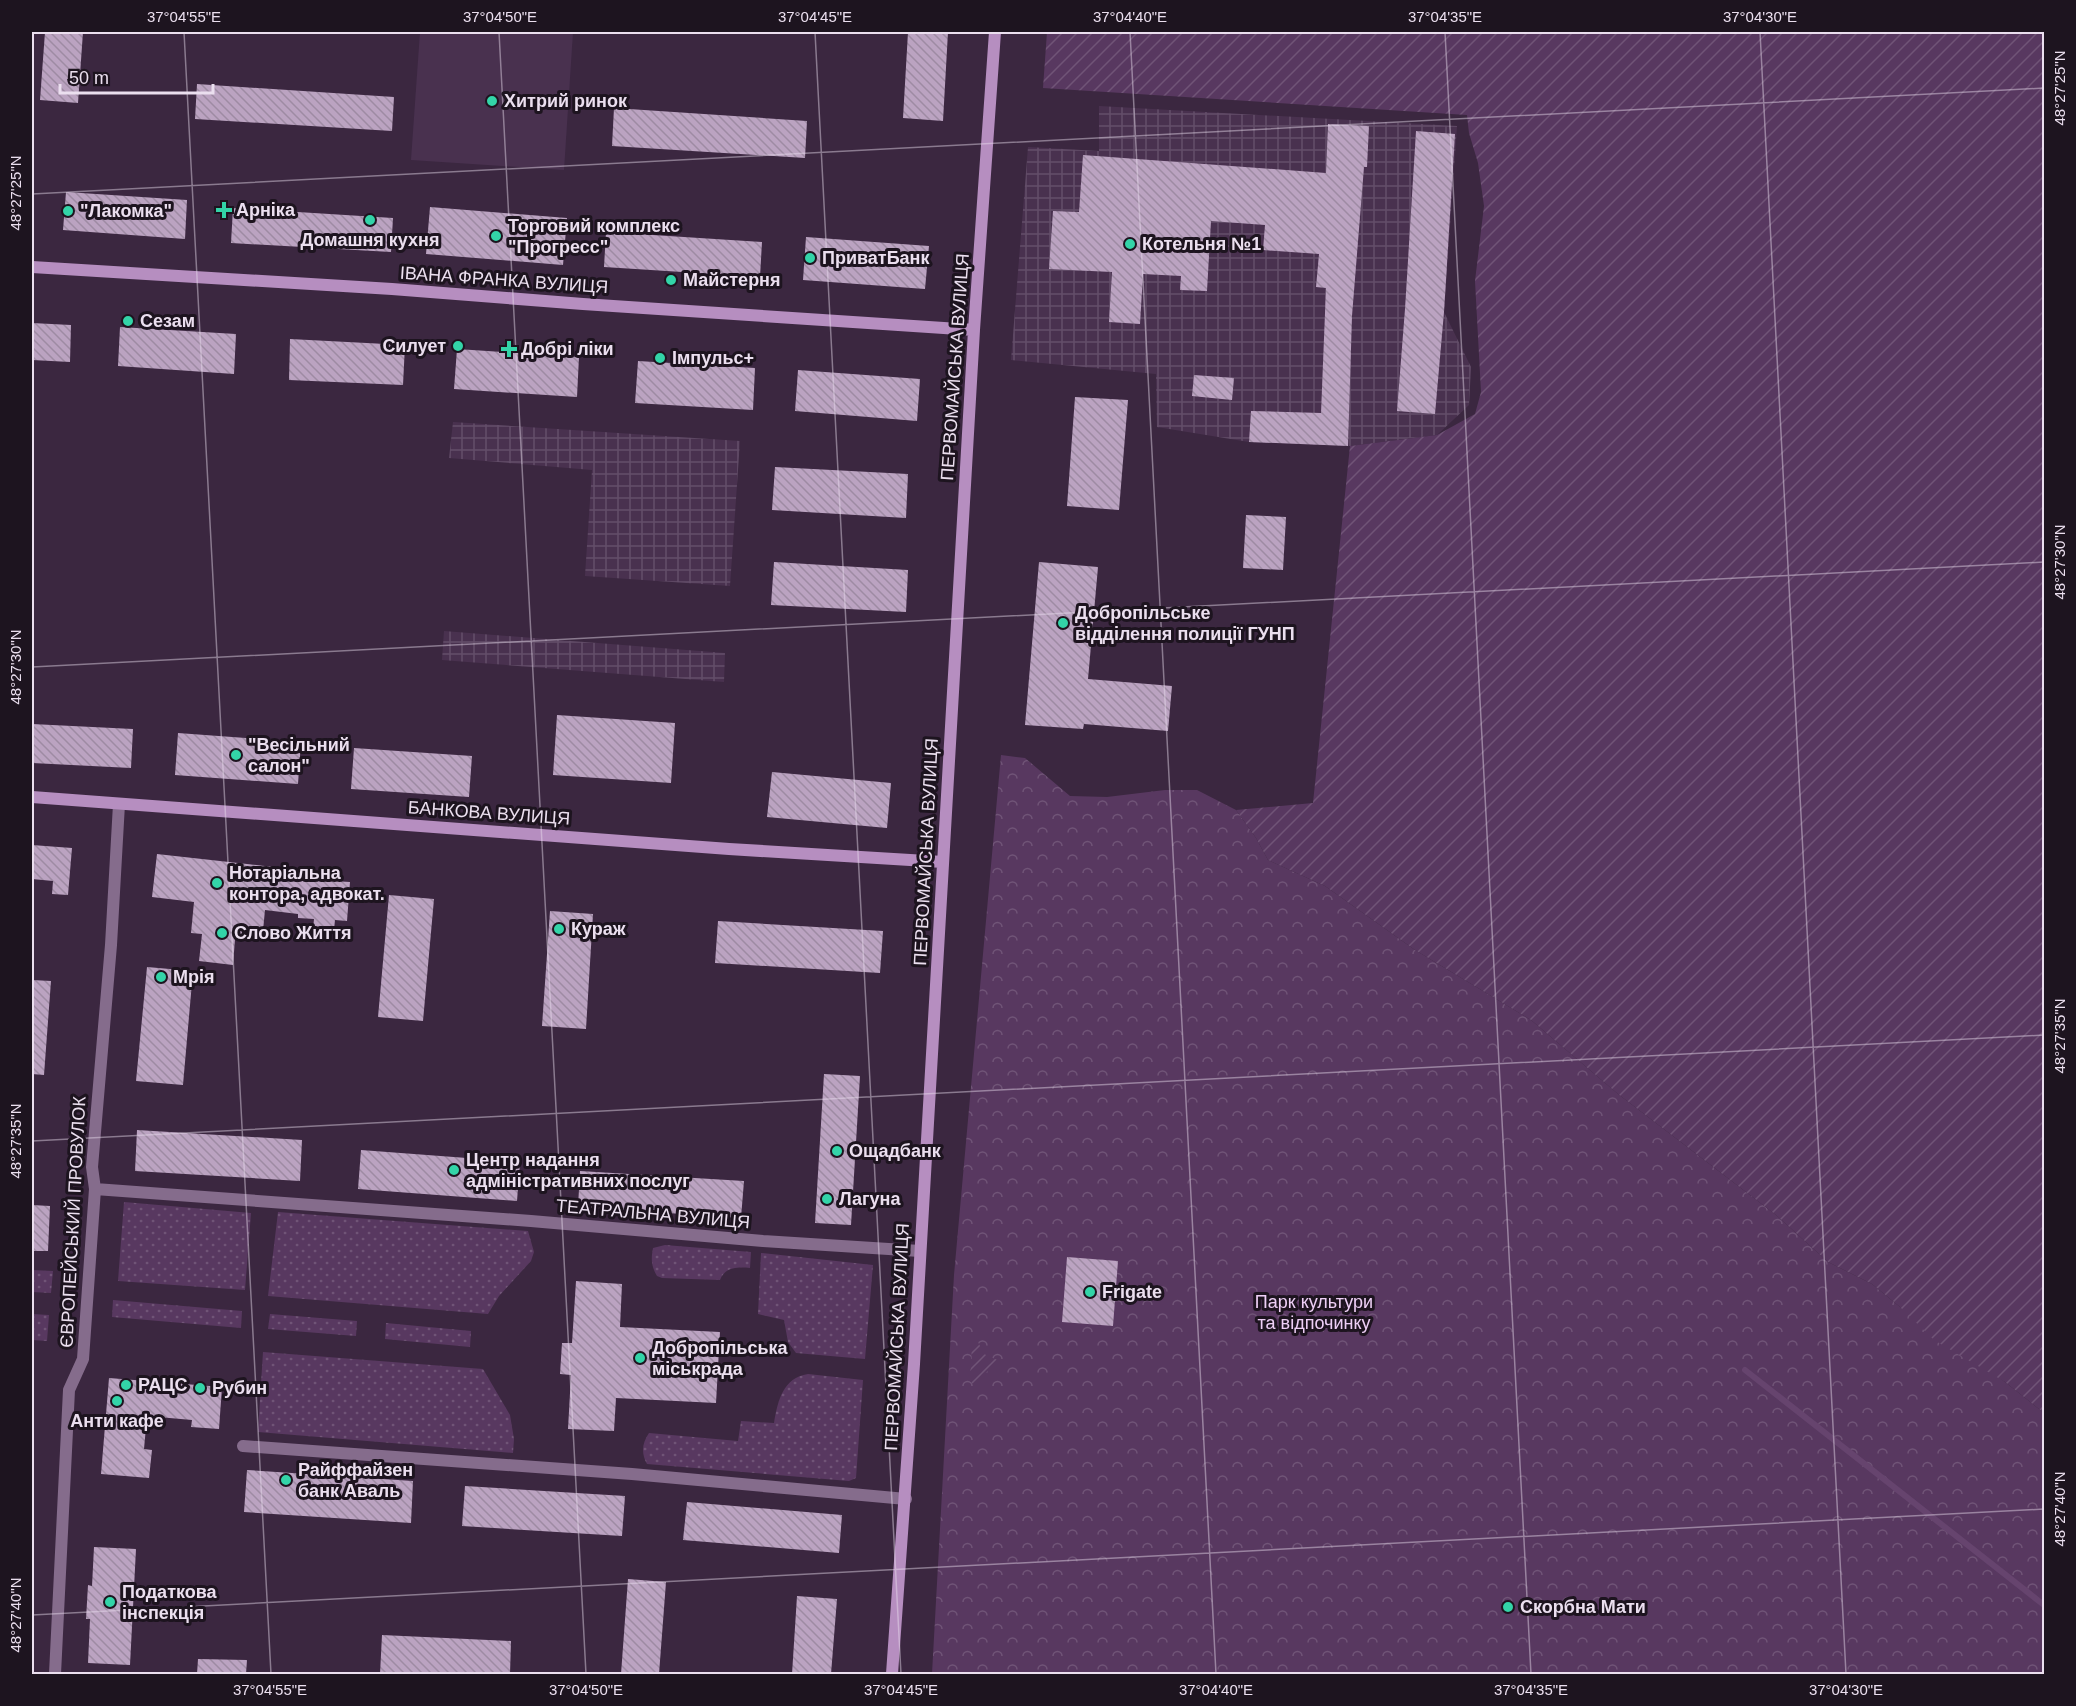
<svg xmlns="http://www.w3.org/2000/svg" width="2076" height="1706" font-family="Helvetica,sans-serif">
  <defs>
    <pattern id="industrial-grid" width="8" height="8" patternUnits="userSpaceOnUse" patternTransform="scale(1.5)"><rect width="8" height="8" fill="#49314f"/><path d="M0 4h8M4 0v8" fill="none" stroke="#634e69"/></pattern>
    <pattern id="grass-dots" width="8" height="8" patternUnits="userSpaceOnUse" patternTransform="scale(1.5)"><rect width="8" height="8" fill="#583860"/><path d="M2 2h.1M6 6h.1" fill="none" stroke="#705477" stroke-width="1.8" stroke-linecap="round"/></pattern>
    <pattern id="park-crowns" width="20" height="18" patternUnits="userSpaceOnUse" patternTransform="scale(1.5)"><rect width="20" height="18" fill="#583860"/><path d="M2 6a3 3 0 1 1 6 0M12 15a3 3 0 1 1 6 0" fill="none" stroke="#705477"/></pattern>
    <pattern id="garden-furrows" width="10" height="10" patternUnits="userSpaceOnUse" patternTransform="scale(1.5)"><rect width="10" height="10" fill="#583860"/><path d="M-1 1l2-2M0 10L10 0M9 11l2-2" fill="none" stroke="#705477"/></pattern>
    <pattern id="building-back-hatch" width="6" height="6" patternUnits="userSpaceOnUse" patternTransform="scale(1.5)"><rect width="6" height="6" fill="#bba3c1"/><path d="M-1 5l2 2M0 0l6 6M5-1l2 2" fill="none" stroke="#9e8ba3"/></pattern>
  </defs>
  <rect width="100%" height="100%" fill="#3b2740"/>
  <path fill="#49314f" d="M420,32H573L564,170L411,160Z"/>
  <path fill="url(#industrial-grid)" d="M1099,106L1457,126L1444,312L1471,367L1469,405L1437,435L1350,446L1249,442L1157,427L1156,374L1011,360L1028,147L1099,151Z
    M453,422L740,441L730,586L585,576L592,470L449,458Z
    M444,631L725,653L724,682L442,660Z"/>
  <path fill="url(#grass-dots)" d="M124,1202L251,1213L245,1290L118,1281Z
    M278,1212L528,1231L534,1252L531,1261L499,1296L488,1314L268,1296Z
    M665,1245L751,1252L750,1268C737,1267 725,1267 720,1280L662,1278L657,1276C651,1266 651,1259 653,1248Z
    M761,1253L873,1265L865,1359L796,1353L788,1342L784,1320L758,1314Z
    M32,1270L53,1271L51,1293L32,1292Z
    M113,1300L242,1311L241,1328L112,1317Z
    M32,1314L49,1315L47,1341L32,1340Z
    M270,1314L357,1321L356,1336L268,1329Z
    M386,1323L471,1331L470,1347L385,1339Z
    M263,1352L483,1369L510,1415L514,1439L513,1453L258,1432Z
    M808,1374L863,1380L856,1478L849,1481L647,1464C641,1453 642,1443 649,1433L738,1441L741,1421L774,1423C778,1400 783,1378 808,1374Z"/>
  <path fill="url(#park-crowns)" d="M1001,755L1025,758L1070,796L1107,797L1165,790H1197L1236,810L1256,838L1268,860L1325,886L1415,950L1531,1020L1618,1094L1776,1215L1828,1262L1872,1284L1900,1307L2005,1382L2044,1413V1674H932L954,1275Z"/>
  <path fill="url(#garden-furrows)" d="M1047,32H2044V1413L2005,1382L1934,1340L1900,1307L1872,1284L1828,1262L1776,1215L1618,1094L1531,1020L1415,950L1325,886L1268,860L1256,838L1236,810L1313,803L1350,446L1437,435L1475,414L1481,392L1475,281L1484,206L1478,163L1469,133L1467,115L1043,88Z
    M974,1341L978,1342L984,1354L1002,1362L1000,1367L990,1369L973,1384L968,1379L972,1364L971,1343Z"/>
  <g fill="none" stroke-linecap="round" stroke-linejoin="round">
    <path stroke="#66446e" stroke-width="6" d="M1745,1370L2044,1605"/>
  </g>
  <path fill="url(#building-back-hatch)" d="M45,32H83L78,103L40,100Z
    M908,32H948L943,121L903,118Z
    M197,84L394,97L392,131L195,119Z
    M614,108L807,121L805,158L612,146Z
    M1328,124L1369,126L1367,167H1364L1352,316L1348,446L1249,442L1251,411L1321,413L1326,288L1316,287L1319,254L1263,250L1265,225L1211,221L1207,291L1180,290L1181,276L1143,274L1140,324L1109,322L1112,272L1049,269L1053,211L1079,212L1083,155L1326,173Z
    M1416,131L1455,134L1444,312L1435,414L1397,411L1405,309Z
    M66,192L187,200L185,239L63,230Z
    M430,207L567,218L563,265L426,254Z
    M233,208L393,218L391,252L231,243Z
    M606,232L762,242L760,277L604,267Z
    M806,237L929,246L925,289L803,280Z
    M32,323L71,325L70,362L32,360Z
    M120,327L236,334L234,374L118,366Z
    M290,339L405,345L403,385L289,380Z
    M457,349L579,357L577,397L454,389Z
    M638,361L755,368L753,410L635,403Z
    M798,370L920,379L917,421L795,411Z
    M1194,375L1234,378L1232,400L1192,396Z
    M1075,397L1128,400L1119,510L1067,506Z
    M775,467L908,474L906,518L772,510Z
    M1246,515L1286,517L1283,570L1243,568Z
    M774,562L908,570L906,612L771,605Z
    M1039,562L1098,567L1088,679L1172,686L1168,731L1084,724L1083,729L1025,725Z
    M557,715L675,723L671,783L553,775Z
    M32,724L133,729L131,768L32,763Z
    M178,733L301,742L298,784L175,775Z
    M354,748L472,756L469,797L351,789Z
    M772,772L891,783L887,828L767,817Z
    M32,845L72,848L68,895L52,894L53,881L32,879Z
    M157,854L282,868L281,878L350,882L347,921L335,920L334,930L313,929L314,919L298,918V914L265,910L262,941L235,939L233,965L199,961L202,934L191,933L194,902L152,897Z
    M389,895L434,899L423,1021L378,1017Z
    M550,911L593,914L586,1029L542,1026Z
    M718,921L883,931L880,973L715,963Z
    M147,967L193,971L183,1085L136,1081Z
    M32,980L51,981L44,1075L32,1074Z
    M824,1074L860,1076L851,1225L815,1223Z
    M137,1130L302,1140L300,1181L135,1171Z
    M361,1150L520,1162L517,1201L358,1189Z
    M580,1171L744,1181L741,1218L578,1207Z
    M32,1205L50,1206L48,1251H32Z
    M1067,1257L1118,1261L1113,1326L1062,1322Z
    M576,1281L622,1284L620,1327L720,1332L716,1403L616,1398L614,1431L568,1429L571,1375L560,1374L562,1343H572Z
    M109,1378L222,1387L219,1429L191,1427L192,1420L147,1416L144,1449L152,1450L149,1478L101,1474Z
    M247,1470L413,1481L411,1523L244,1512Z
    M465,1486L625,1496L622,1536L462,1526Z
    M687,1502L842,1515L839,1553L683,1540Z
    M94,1547L136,1549L130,1665L88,1663L90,1619H86L88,1585L92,1586Z
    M628,1579L666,1582L659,1674H621Z
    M797,1596L837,1599L831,1674H792Z
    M382,1635L511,1641L510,1674H380Z
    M198,1659L247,1660L246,1674H197Z"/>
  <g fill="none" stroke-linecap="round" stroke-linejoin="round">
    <path stroke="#856c8c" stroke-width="12" d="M95,1189L531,1221L763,1241L920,1251
      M243,1446L632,1474L906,1499
      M55,1674L69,1390L83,1359L95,1189L92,1167L111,945L119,804"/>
    <path stroke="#b68ec0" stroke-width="12" d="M32,267L392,289L583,304L974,330
      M32,797L729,849L943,862
      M892,1674L914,1364L974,330L995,32"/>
  </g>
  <path fill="none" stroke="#ebdfef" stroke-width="1.5" stroke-opacity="0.45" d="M184,32L271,1674M499,32L586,1674M815,32L901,1674M1130,32L1216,1674M1445,32L1531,1674M1760,32L1846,1674M32,194L2044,88M32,667L2044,562M32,1141L2044,1035M32,1615L2044,1509"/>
  <g fill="#33d4a8" stroke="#1d141f" stroke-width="2">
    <circle cx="492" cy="101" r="6"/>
    <path d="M221 201h6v6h6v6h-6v6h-6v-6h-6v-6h6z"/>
    <circle cx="68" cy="211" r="6"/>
    <circle cx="370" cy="220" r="6"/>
    <circle cx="496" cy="236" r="6"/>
    <circle cx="1130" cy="244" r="6"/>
    <circle cx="810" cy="258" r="6"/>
    <circle cx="671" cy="280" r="6"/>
    <circle cx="128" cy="321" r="6"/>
    <circle cx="458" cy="346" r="6"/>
    <path d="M506 340h6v6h6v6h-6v6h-6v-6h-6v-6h6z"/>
    <circle cx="660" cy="358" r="6"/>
    <circle cx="1063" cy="623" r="6"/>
    <circle cx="236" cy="755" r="6"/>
    <circle cx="217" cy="883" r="6"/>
    <circle cx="559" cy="929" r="6"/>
    <circle cx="222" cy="933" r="6"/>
    <circle cx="161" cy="977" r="6"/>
    <circle cx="837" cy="1151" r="6"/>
    <circle cx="454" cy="1170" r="6"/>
    <circle cx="827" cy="1199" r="6"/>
    <circle cx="1090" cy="1292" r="6"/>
    <circle cx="640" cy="1358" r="6"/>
    <circle cx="126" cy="1385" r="6"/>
    <circle cx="200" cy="1388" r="6"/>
    <circle cx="117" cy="1401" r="6"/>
    <circle cx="286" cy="1480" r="6"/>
    <circle cx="110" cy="1602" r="6"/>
    <circle cx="1508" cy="1607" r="6"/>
  </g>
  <g text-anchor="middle" stroke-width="6" stroke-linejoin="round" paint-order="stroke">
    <g font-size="18" font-weight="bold" fill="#ebdfef" stroke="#1d141f" text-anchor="start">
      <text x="504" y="107">Хитрий ринок</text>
      <text x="236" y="216">Арніка</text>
      <text x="80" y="217">"Лакомка"</text>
      <text x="508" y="232">Торговий комплекс<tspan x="508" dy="21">"Прогресс"</tspan></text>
      <text x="370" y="246" text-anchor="middle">Домашня кухня</text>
      <text x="1142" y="250">Котельня №1</text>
      <text x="822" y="264">ПриватБанк</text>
      <text x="683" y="286">Майстерня</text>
      <text x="140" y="327">Сезам</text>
      <text x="446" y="352" text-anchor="end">Силует</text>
      <text x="521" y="355">Добрі ліки</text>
      <text x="672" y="364">Імпульс+</text>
      <text x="1075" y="619">Добропільське<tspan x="1075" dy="21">відділення полиції ГУНП</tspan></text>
      <text x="248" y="751">"Весільний<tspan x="248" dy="21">салон"</tspan></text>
      <text x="229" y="879">Нотаріальна<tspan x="229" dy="21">контора, адвокат.</tspan></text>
      <text x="571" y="935">Кураж</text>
      <text x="234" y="939">Слово Життя</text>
      <text x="173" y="983">Мрія</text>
      <text x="849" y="1157">Ощадбанк</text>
      <text x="466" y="1166">Центр надання<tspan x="466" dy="21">адміністративних послуг</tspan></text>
      <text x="839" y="1205">Лагуна</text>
      <text x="1102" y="1298">Frigate</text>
      <text x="652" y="1354">Добропільська<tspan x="652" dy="21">міськрада</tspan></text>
      <text x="138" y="1391">РАЦС</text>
      <text x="212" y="1394">Рубин</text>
      <text x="117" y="1427" text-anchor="middle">Анти кафе</text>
      <text x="298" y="1476">Райффайзен<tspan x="298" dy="21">банк Аваль</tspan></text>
      <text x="122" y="1598">Податкова<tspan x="122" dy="21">інспекція</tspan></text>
      <text x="1520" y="1613">Скорбна Мати</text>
    </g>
    <g font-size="18" fill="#ebdfef" stroke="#1d141f">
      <text transform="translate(504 280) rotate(4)" y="6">ІВАНА ФРАНКА ВУЛИЦЯ</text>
      <text transform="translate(955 367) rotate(-86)" y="6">ПЕРВОМАЙСЬКА ВУЛИЦЯ</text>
      <text transform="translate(489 813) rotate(4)" y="6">БАНКОВА ВУЛИЦЯ</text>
      <text transform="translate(926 852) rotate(-87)" y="6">ПЕРВОМАЙСЬКА ВУЛИЦЯ</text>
      <text transform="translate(653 1214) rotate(5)" y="6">ТЕАТРАЛЬНА ВУЛИЦЯ</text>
      <text transform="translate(73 1222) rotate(-87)" y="6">ЄВРОПЕЙСЬКИЙ ПРОВУЛОК</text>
      <text transform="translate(897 1337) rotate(-87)" y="6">ПЕРВОМАЙСЬКА ВУЛИЦЯ</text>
    </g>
    <g font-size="18" fill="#eecff6" stroke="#1d141f">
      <text x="1314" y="1308">Парк культури<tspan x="1314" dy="21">та відпочинку</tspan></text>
    </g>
  </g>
  <rect width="2076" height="1706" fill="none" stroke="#1d141f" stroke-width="66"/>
  <path d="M60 84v9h153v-9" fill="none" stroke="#ebdfef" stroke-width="3"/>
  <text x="69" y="84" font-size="18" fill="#ebdfef" stroke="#1d141f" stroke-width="4.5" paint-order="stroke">50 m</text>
  <rect x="33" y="33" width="2010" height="1640" fill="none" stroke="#ebdfef" stroke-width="2"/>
  <g font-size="15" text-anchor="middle" fill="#ebdfef">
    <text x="184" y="22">37°04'55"E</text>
    <text x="500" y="22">37°04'50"E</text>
    <text x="815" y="22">37°04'45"E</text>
    <text x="1130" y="22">37°04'40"E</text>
    <text x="1445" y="22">37°04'35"E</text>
    <text x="1760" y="22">37°04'30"E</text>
    <text transform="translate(2060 88) rotate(-90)" y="5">48°27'25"N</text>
    <text transform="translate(16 193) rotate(-90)" y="5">48°27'25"N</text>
    <text transform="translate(2060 562) rotate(-90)" y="5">48°27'30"N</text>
    <text transform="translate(16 667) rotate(-90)" y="5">48°27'30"N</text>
    <text transform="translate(2060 1036) rotate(-90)" y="5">48°27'35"N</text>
    <text transform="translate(16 1141) rotate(-90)" y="5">48°27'35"N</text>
    <text transform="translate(2060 1509) rotate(-90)" y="5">48°27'40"N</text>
    <text transform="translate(16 1615) rotate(-90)" y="5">48°27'40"N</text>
    <text x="270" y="1695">37°04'55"E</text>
    <text x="586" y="1695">37°04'50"E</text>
    <text x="901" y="1695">37°04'45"E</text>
    <text x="1216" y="1695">37°04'40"E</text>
    <text x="1531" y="1695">37°04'35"E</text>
    <text x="1846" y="1695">37°04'30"E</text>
  </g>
</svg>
